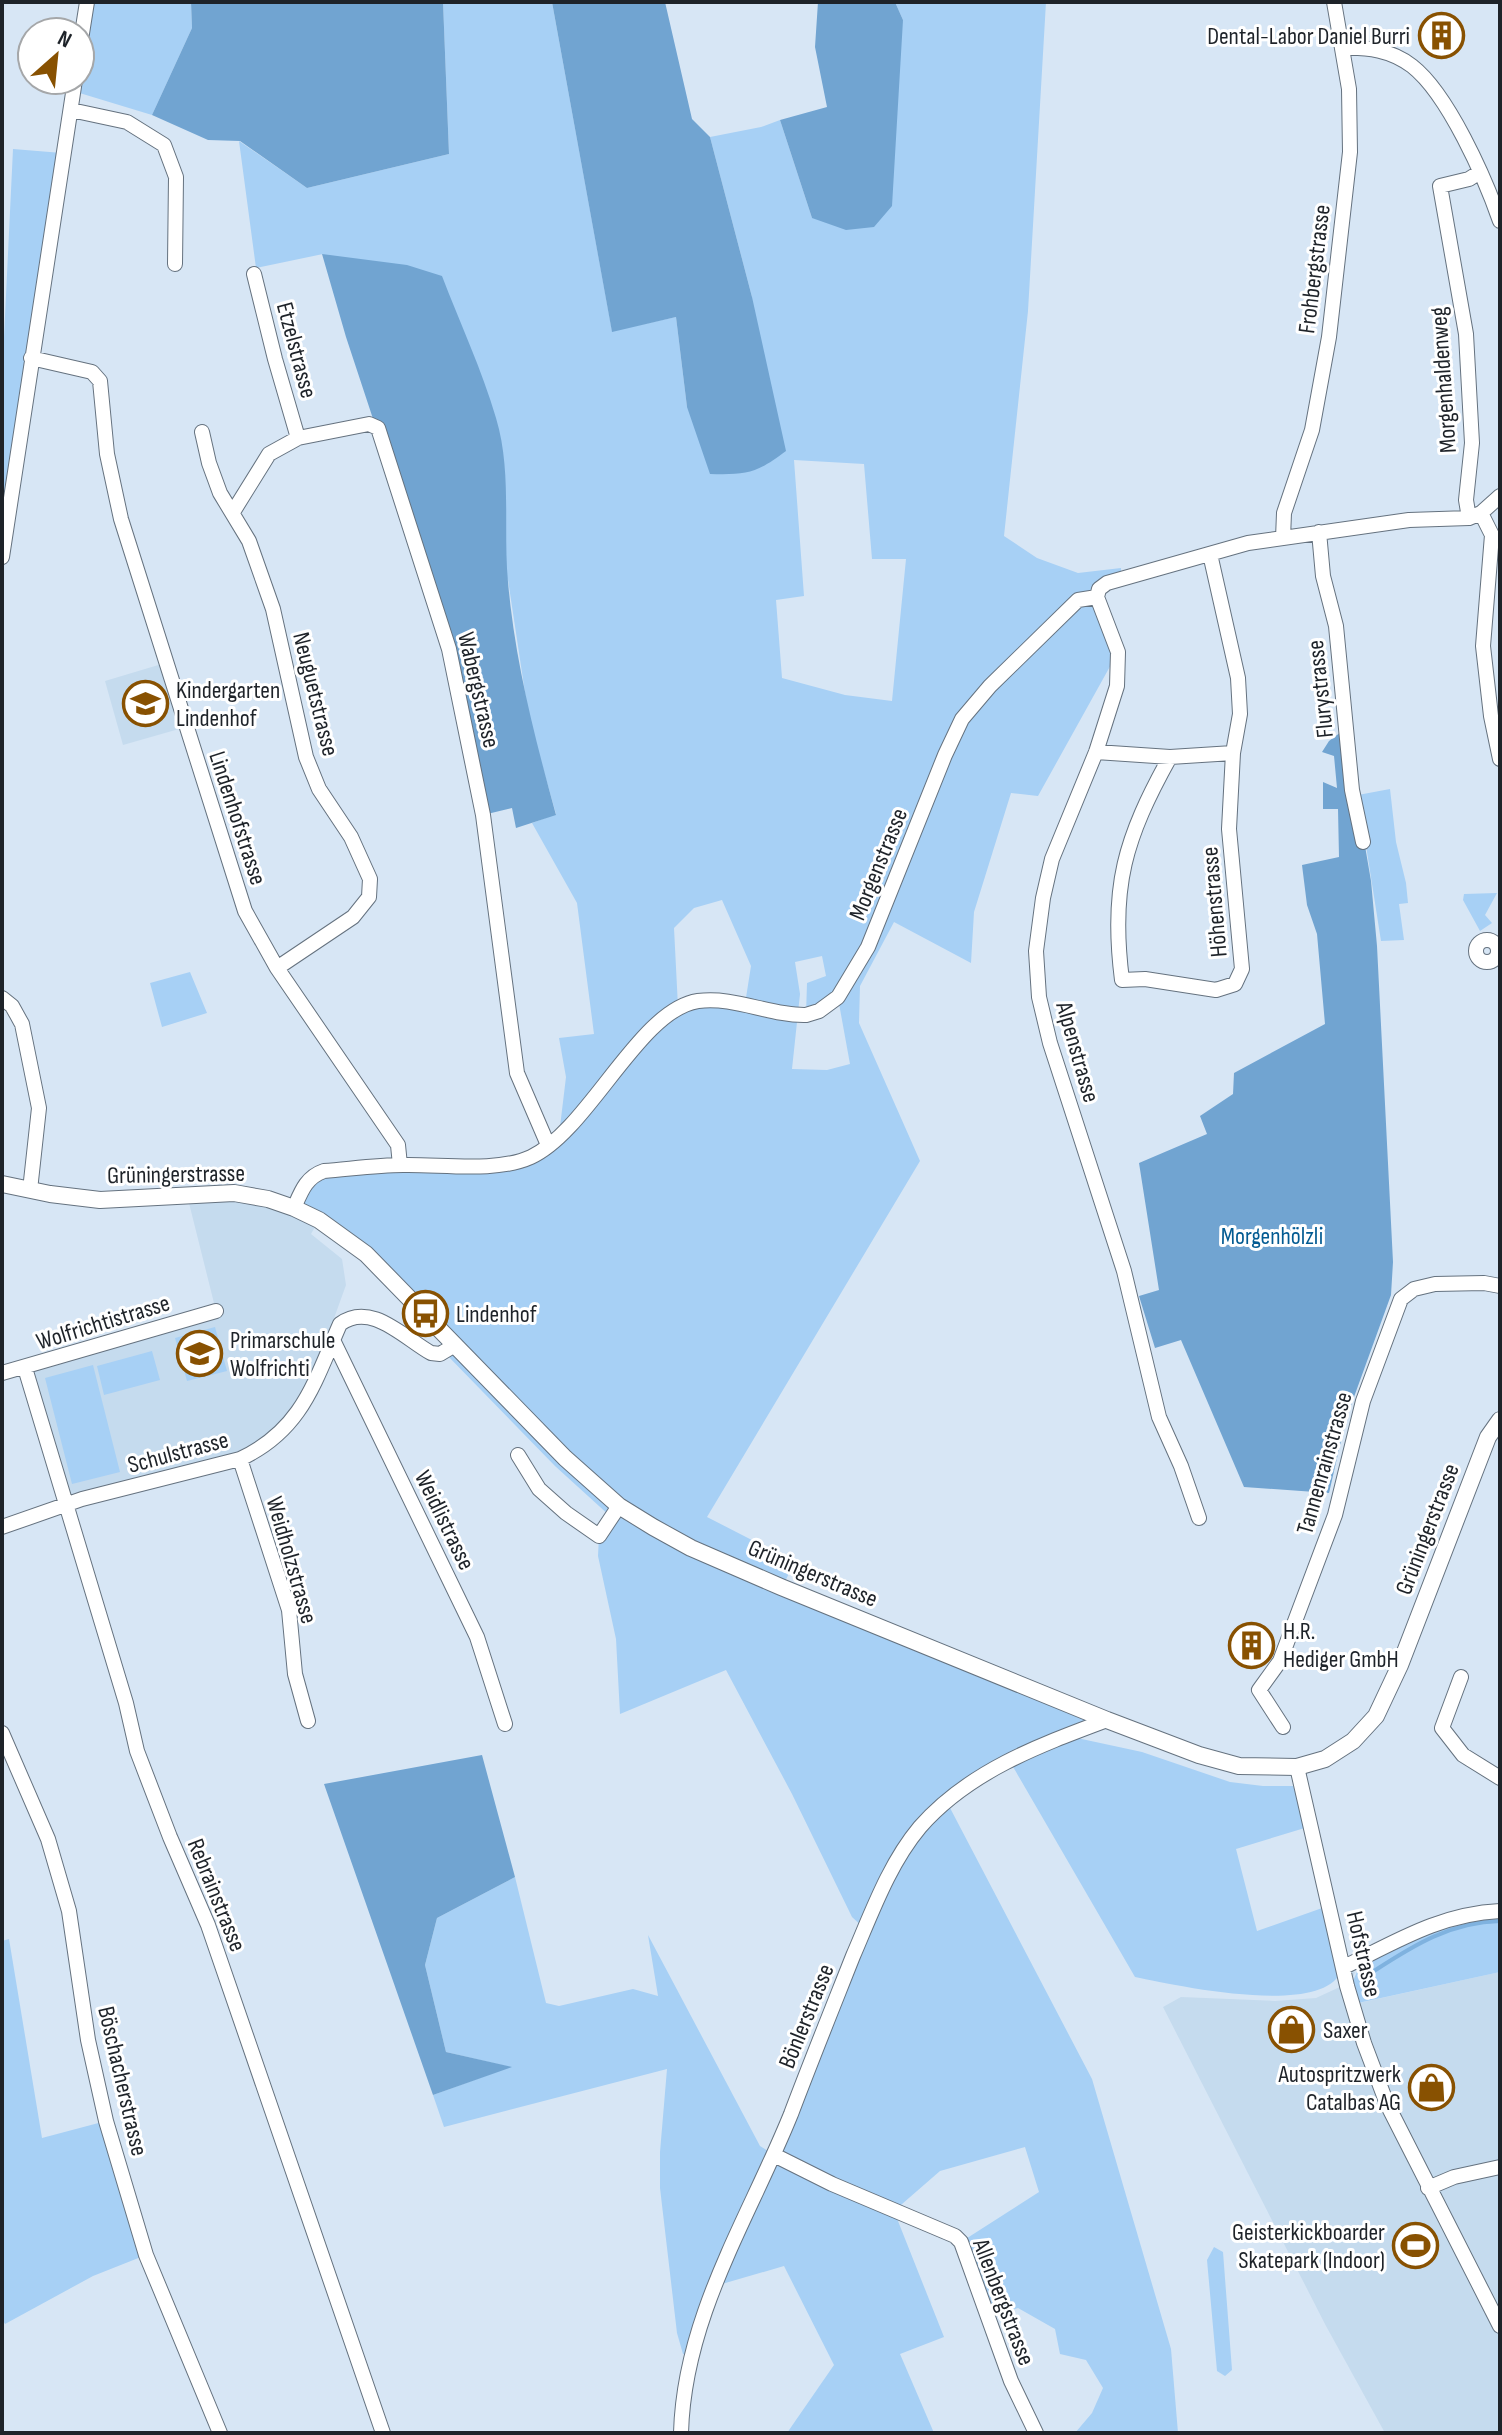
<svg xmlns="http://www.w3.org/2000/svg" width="1502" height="2435" font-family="'Sofia Sans Condensed',sans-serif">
  <rect width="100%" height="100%" fill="#d7e6f5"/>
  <path fill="#c5dbee" d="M165,663L186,727L123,745L105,681Z
    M219,1192L319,1220L311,1234L342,1259L346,1285L333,1321V1340L307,1400L255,1452L65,1505L25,1368L216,1311L187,1195Z
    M1340,1968L1355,1972L1353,1977L1359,2003L1500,1972V2433H1385L1326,2326L1163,2007L1181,1997L1275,2001L1316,1998L1342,1986Z"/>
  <path fill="#a7d0f5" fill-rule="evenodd" d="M87,2H191L192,28L152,115L73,91L80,80V46Z
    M443,2H552L612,331L676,317L687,407L752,297L710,137L761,127L780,120L812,218L903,20L895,2H1046L1028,311L1004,536L1037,558L1078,573L1121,568V580L1099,589L1118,652L1038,796L1011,793L974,912L971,963L894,922L860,986L859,1023L920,1161L707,1517L795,1562L782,1587L1107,1720L1020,1754L949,1806L1092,2079L1171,2349L1178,2433H1075L1092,2413L1103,2388L1086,2360L1060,2354L1055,2329L1018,2308L988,2318L961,2242L1039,2192L1025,2147L940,2171L894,2211L944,2337L900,2354L934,2433H787L834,2365L784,2266L715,2286L692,2356L683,2354L677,2333L660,2188V2152L667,2069L444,2127L433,2095L510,2067L446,2052L425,1965L437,1918L515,1877L546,2003L559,2006L633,1989L658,1996L648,1935L760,2146L773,2154L865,1929L852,1917L792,1794L726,1670L620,1714L616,1639L598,1556L599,1536L610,1516L555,1466L444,1352L455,1345L366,1254L294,1208L314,1174L526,1159L559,1135L566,1077L559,1038L594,1034L577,903L532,823L556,814L529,719L508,580L323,254L256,268L239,141L307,188L449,154ZM794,460L864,464L872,559H906L892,701L845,695L782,678L776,600L804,596ZM722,900L751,966L745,1004L678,1007L674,928L694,908ZM822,956L826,976L807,983L806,1015L838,998L850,1064L827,1070L792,1069L800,994L795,962Z
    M13,149L62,153L2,557V379Z
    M1390,789L1396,842L1406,883L1408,903L1399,904L1404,940L1381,941L1358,795Z
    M1497,893L1485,915L1492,923L1480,931L1463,900L1464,894Z
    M190,972L207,1013L162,1027L150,983Z
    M215,1327L227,1371L187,1381L175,1338Z
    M152,1351L160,1380L104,1395L97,1366Z
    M93,1365L120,1472L72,1484L45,1378Z
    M1077,1738L1142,1752L1230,1782L1263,1786H1293L1308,1827L1236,1849L1257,1931L1325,1907L1340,1973C1319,2017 1174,1985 1135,1977L1012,1765Z
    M1500,1914V1972L1358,2003L1353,1981L1360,1965L1421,1933Z
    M9,1939L42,2138L106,2121L146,2255L93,2276L5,2324L2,2319V1941Z
    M1214,2247L1223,2252L1232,2370L1225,2376L1217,2371L1207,2260Z"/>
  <path fill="#71a4d1" d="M191,2H443L449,154L307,188L240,141L208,140L152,115L192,28Z
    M552,2H665L692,119L710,137L752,297L786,451C757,473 747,475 710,474L687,407L676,317L612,332Z
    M818,2H895L903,20L892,206L874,227L846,230L812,218L780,120L827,107L815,47Z
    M322,254L407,265L442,276C460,323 482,370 496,418C512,471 503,528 508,582C515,662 535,738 556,815L516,828L512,808L483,815L449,649L346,337Z
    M1345,729L1371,881L1377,946L1393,1262L1391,1295L1346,1419L1329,1493L1244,1487L1181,1340L1155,1348L1139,1296L1159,1290L1139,1163L1207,1134L1200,1116L1233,1094L1234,1073L1325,1024L1317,934L1307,905L1302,865L1339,857L1338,809H1323V782L1337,788L1334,756L1322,752L1329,741Z
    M482,1755L515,1877L437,1918L425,1965L446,2052L512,2067L433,2095L324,1784Z"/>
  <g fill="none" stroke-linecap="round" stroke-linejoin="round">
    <path stroke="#7fb2df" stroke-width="4" d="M1374,1971C1414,1945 1451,1922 1500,1921"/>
    <defs>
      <path id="minor" d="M80,46L87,2
        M1342,48C1368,47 1391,50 1412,66C1448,94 1485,178 1500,221
        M71,110L127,122L164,145L176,177L175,264
        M254,274L275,359L298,438
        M31,358L92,372L100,381L107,454L121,519L245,911L277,968L398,1145L400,1165
        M202,432L209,463L220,493L249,541L273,609L306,757L319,789L351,837L370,879L369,897L353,917L277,968
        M233,512L269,454L298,438L369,424L378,428L449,649L483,815L517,1073L548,1145
        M1481,513L1492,535L1483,646L1491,716L1500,759
        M1469,518L1466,500L1472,443L1466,334L1440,186L1469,179L1480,172
        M1319,532L1323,576L1336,626L1352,790L1363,842
        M1283,538L1284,513L1312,430L1329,337L1350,152L1349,89L1334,2
        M2,557L75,80
        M1097,597L1118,652L1117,686L1096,752L1052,859L1043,898L1036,951L1039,997L1050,1043L1124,1271L1159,1417L1181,1466L1199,1518
        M1097,597L1099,589L1107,583L1248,543L1409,520L1469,518L1481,513L1500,496
        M1096,752L1170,757L1233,753
        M1170,757C1125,838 1110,887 1122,980L1145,979L1216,990L1235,984L1242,969L1229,829L1233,753L1240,714L1238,678L1210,554
        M1476 951a11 11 0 1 1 22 0a11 11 0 1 1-22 0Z
        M2,998L12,1006L22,1024L39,1108L30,1190
        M294,1208C301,1192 306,1177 324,1171C350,1169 377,1165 403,1165C441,1164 496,1173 531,1157C589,1130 639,1010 698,1001C735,996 770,1016 806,1015L819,1011L838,997L868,947L945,755L962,719L990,686L1078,600L1097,597
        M333,1340L477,1637L505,1724
        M25,1368L126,1703L137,1751L170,1837L208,1925L383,2433
        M2,1373L216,1311
        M518,1455L539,1489L566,1513L599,1536L619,1506
        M240,1459L289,1610L295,1674L308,1721
        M2,1527L82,1499L240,1459C302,1430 314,1383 340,1324C371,1301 404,1338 431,1353L440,1354L455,1345
        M1461,1677L1442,1728L1463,1755L1500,1778
        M1283,1727L1259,1690L1280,1661L1335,1515L1363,1401L1401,1299L1414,1289L1435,1284L1484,1283L1500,1286
        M2,1733L48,1839L69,1911L88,2040L106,2121L146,2255L220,2433
        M1297,1767L1347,1986L1364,2043L1387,2104L1500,2326
        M1344,1967C1397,1941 1440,1914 1500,1911
        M774,2155L832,2184L955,2236L961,2242L1011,2381L1036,2433
        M1428,2188L1454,2177L1500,2167
        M681,2433C684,2317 749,2218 791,2114C811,2061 832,2009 853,1956C872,1912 889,1864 920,1827C969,1771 1040,1745 1107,1720"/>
      <path id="major" d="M2,1184L50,1194L100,1200L234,1193L268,1199L294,1208L319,1220L366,1254L565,1458L619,1506L653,1527L691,1548L781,1587L1107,1720L1199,1755L1239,1766L1297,1767L1325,1759L1353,1741L1376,1716L1400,1665L1488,1437L1500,1420"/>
    </defs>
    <use href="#minor" stroke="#65727f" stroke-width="16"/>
    <use href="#major" stroke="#65727f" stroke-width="18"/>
    <use href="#minor" stroke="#fff" stroke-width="14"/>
    <use href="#major" stroke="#fff" stroke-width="16"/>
  </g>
  <defs>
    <symbol id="building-ring" viewBox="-11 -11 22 22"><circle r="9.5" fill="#fff" stroke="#885101" stroke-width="1.5"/><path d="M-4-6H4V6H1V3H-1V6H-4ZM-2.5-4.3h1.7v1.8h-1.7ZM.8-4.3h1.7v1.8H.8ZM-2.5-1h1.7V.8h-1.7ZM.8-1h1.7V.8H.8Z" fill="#885101"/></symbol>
    <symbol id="school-ring" viewBox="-11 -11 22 22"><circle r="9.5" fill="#fff" stroke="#885101" stroke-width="1.5"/><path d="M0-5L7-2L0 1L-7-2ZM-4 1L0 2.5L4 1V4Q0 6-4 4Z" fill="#885101"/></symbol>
    <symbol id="bus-ring" viewBox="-11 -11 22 22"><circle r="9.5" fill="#fff" stroke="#885101" stroke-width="1.5"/><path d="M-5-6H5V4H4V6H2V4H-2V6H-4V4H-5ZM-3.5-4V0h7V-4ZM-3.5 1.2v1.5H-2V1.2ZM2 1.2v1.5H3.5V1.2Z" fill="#885101"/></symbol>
    <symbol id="shop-ring" viewBox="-11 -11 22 22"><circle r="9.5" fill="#fff" stroke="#885101" stroke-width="1.5"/><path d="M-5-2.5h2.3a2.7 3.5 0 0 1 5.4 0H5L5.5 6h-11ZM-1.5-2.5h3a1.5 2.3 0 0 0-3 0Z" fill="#885101"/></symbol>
    <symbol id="stadium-ring" viewBox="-11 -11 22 22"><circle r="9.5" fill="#fff" stroke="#885101" stroke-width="1.5"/><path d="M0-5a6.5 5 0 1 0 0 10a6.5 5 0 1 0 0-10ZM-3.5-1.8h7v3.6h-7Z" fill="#885101"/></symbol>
  </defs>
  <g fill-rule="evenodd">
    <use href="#building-ring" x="1416" y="10" width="51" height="51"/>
    <use href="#school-ring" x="120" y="678" width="51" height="51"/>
    <use href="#bus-ring" x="400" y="1288" width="51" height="51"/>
    <use href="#school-ring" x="174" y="1328" width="51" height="51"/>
    <use href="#building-ring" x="1226" y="1620" width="51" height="51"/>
    <use href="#shop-ring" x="1266" y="2004" width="51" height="51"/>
    <use href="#shop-ring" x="1406" y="2062" width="51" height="51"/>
    <use href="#stadium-ring" x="1390" y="2220" width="51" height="51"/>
  </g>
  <g text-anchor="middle" stroke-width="6" stroke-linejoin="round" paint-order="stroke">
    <g font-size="24" fill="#1e2329" stroke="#fff" text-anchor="start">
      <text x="1410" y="44" text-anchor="end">Dental-Labor Daniel Burri</text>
      <text x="176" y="698">Kindergarten<tspan x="176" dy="28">Lindenhof</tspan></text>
      <text x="456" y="1322">Lindenhof</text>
      <text x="230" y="1348">Primarschule<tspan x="230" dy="28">Wolfrichti</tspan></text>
      <text x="1283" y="1639">H.R.<tspan x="1283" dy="28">Hediger GmbH</tspan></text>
      <text x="1323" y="2038">Saxer</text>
      <text x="1401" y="2082" text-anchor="end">Autospritzwerk<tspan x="1401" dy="28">Catalbas AG</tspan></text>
      <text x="1385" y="2240" text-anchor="end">Geisterkickboarder<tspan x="1385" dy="28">Skatepark (Indoor)</tspan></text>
    </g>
    <g font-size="24" fill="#1e2329" stroke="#fff">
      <text transform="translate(1314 269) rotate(-83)" y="8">Frohbergstrasse</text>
      <text transform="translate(297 350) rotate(75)" y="8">Etzelstrasse</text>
      <text transform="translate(1443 380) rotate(-94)" y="8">Morgenhaldenweg</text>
      <text transform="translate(1320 689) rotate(-96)" y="8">Flurystrasse</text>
      <text transform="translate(479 690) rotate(77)" y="8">Wabergstrasse</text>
      <text transform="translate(316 694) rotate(76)" y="8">Neuguetstrasse</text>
      <text transform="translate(238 818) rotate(72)" y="8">Lindenhofstrasse</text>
      <text transform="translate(878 864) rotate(-68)" y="8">Morgenstrasse</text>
      <text transform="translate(1214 902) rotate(-95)" y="8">Höhenstrasse</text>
      <text transform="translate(1078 1052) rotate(74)" y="8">Alpenstrasse</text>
      <text transform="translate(176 1174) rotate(-1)" y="8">Grüningerstrasse</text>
      <text transform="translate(103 1322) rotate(-17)" y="8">Wolfrichtistrasse</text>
      <text transform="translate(178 1452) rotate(-15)" y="8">Schulstrasse</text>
      <text transform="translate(1324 1463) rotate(-74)" y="8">Tannenrainstrasse</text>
      <text transform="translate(445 1520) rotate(64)" y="8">Weidlistrasse</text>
      <text transform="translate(1427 1529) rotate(-69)" y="8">Grüningerstrasse</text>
      <text transform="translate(292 1560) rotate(74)" y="8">Weidholzstrasse</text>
      <text transform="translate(813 1573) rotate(23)" y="8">Grüningerstrasse</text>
      <text transform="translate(217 1895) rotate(68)" y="8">Rebrainstrasse</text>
      <text transform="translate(1364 1954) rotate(77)" y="8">Hofstrasse</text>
      <text transform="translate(806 2016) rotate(-68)" y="8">Bönlerstrasse</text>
      <text transform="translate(123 2081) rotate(77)" y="8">Böschacherstrasse</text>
      <text transform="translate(1004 2302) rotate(69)" y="8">Allenbergstrasse</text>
    </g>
    <g font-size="24" fill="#035b92" stroke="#fff">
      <text x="1272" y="1244">Morgenhölzli</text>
    </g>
  </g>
  <rect width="1502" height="2435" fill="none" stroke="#1e2329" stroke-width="8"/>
  <g transform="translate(56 56) rotate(27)"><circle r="38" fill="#ffffff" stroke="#a5a7a9" stroke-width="2"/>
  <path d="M0-6L14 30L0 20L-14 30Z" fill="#885101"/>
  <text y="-12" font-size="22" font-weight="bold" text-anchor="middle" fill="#1e2329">N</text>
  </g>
</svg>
